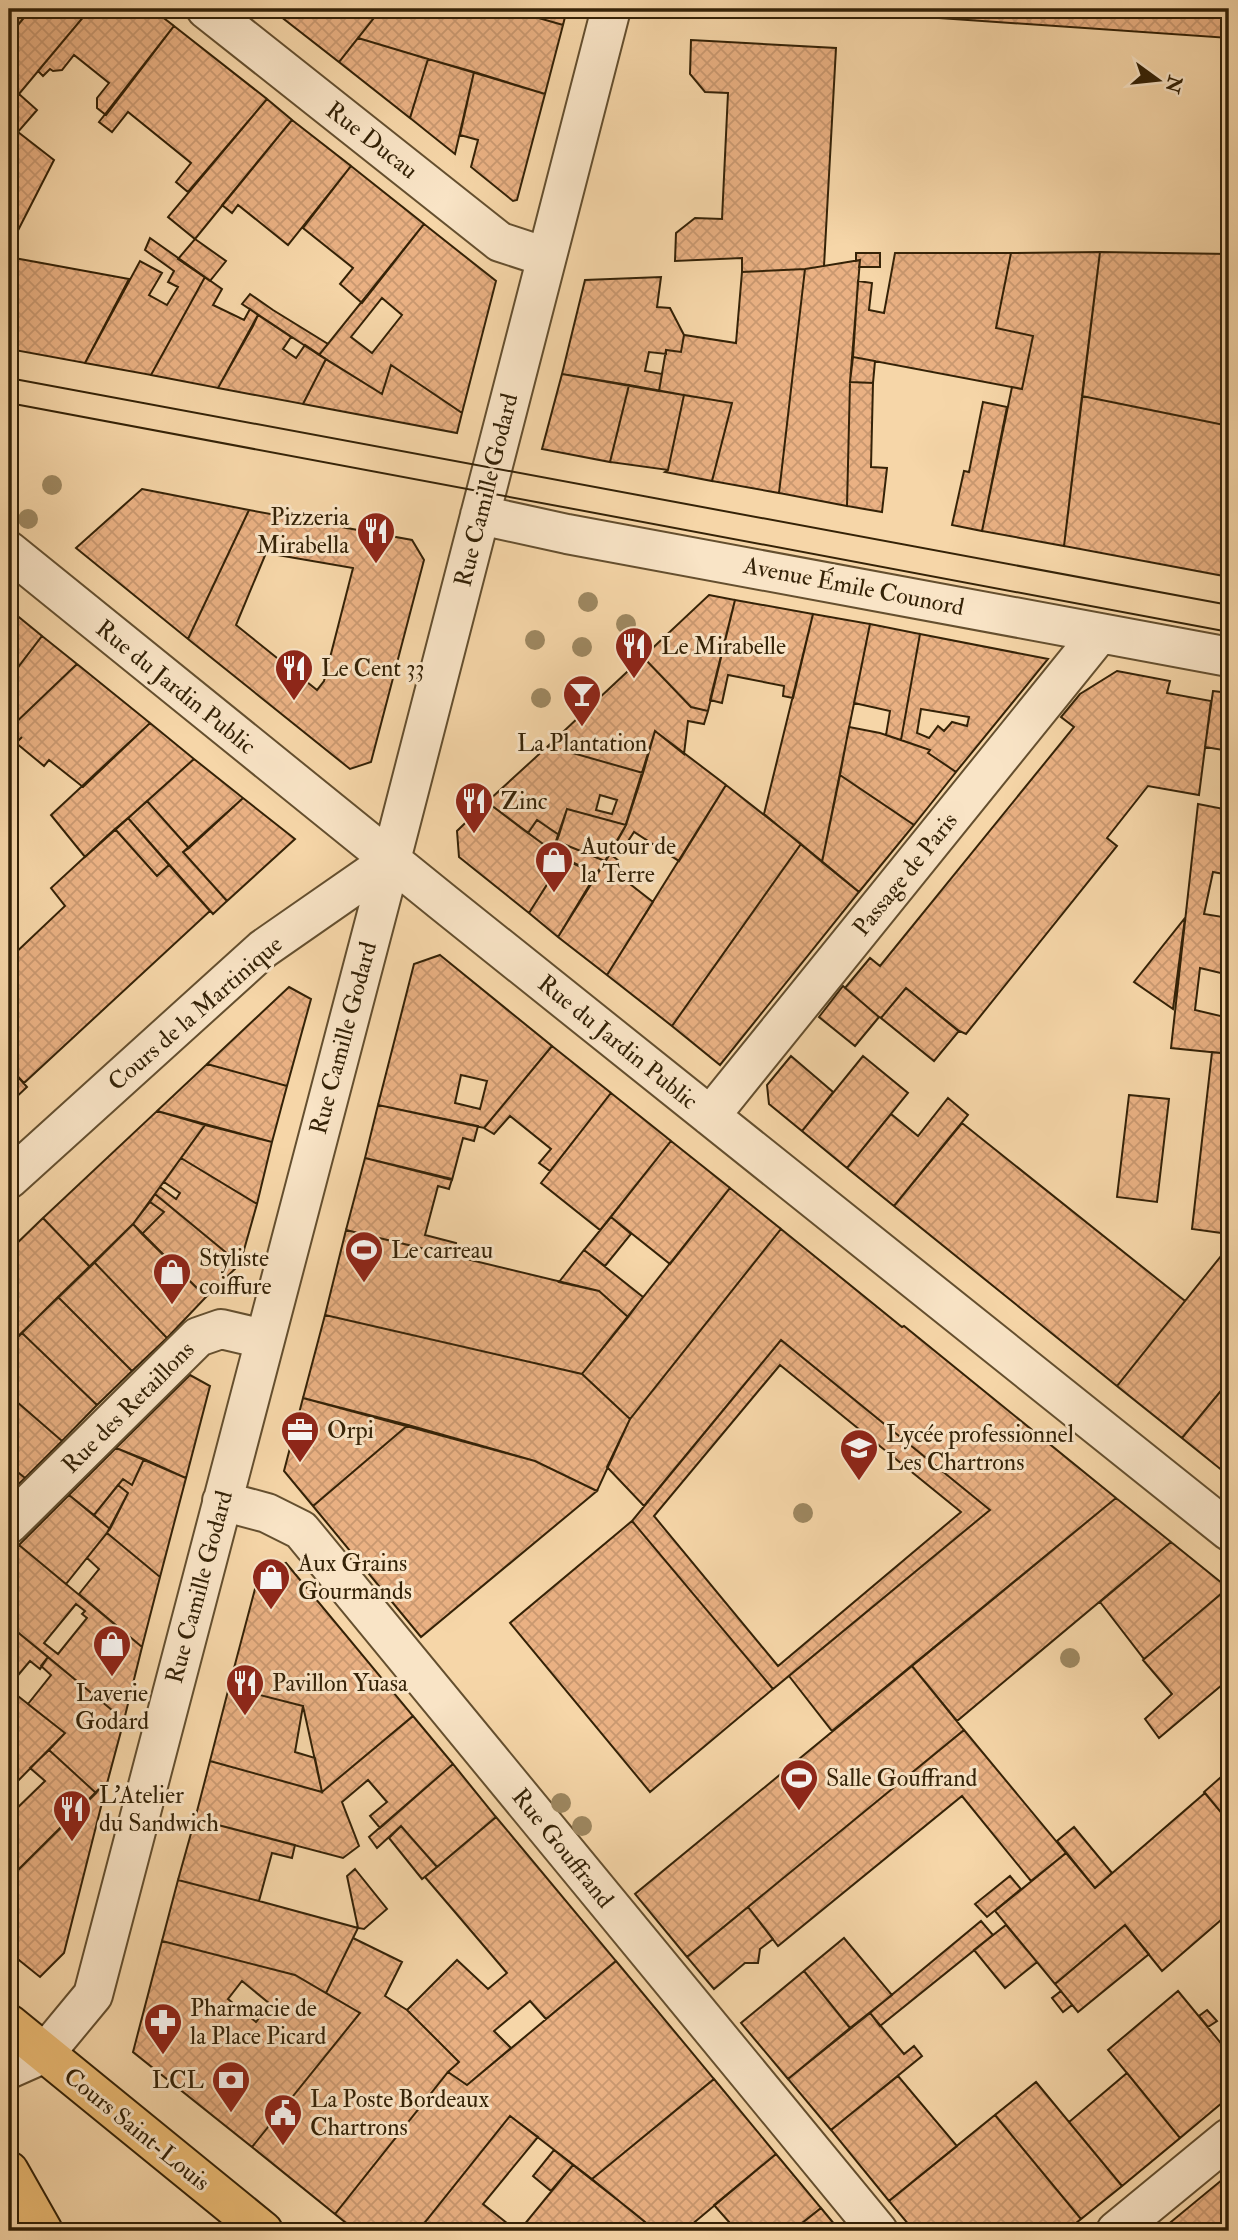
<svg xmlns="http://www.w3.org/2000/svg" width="1238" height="2240" font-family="'IM FELL Double Pica',serif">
  <defs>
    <pattern id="building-cross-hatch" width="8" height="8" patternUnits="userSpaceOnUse" patternTransform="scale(1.75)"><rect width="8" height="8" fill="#eab183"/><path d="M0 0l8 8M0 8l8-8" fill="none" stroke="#c99870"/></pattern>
  </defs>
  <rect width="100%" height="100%" fill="#f6d6a8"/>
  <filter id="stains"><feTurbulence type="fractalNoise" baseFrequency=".00286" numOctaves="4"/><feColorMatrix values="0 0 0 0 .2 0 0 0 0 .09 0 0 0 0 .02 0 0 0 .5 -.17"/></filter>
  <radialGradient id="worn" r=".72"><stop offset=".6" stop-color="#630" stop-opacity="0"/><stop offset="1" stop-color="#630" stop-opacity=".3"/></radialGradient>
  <path fill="url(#building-cross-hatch)" stroke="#342207" stroke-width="2" fill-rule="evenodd" d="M9,9H31L9,36Z
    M31,9H90L9,106V36Z
    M90,9H152L174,26L106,115L97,108V98L109,83L74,55L62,70L53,71L50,69L43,76L38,71Z
    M271,9H381L339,62Z
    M381,9H507L563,25L545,94L358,38Z
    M507,9H567L563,25Z
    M868,9H1229V38L868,13Z
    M174,26L267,99L188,192L176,182L191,163L128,112L112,132L99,122Z
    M358,38L428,59L410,118L339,62Z
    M691,40L836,48L824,266L805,269L742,272V258L675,261L676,233L695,218L722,219L728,93L705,92L690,74Z
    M428,59L474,72L455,154L410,118Z
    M474,72L545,94L517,200L513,201L471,167L478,140L460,135Z
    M19,94L37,110L18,132L9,125V106Z
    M267,99L292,120L195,239L168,217Z
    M292,120L351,166L288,245L238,205L232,213L222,205Z
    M9,125L54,160L9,248Z
    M351,166L424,224L362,303L340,284L353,268L303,228Z
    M424,224L496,281L462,413L391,365L382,394L319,355ZM382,298L402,315L372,353L351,337Z
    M150,238L205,277L151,375L85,363L140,261L162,273L149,295L167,305L178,287L168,282L174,271L145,250Z
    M195,239L226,261L210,281L178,259Z
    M1100,252L1064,546L982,531L1012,387L1022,389L1033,336L996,328L1011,253Z
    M1100,252L1229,254V426L1082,396Z
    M856,253H880V267H859L860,260L856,261Z
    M895,253H1011L996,328L1033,336L1022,389L853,357L858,281L872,283L869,310L884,313Z
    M9,257L129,279L85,363L9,349Z
    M860,260L850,382L847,506L779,493L805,269Z
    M805,269L779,493L712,481L732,403L659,391L666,350L681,352L684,335L736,343L742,272Z
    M205,277L222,289L213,305L244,320L250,309L258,315L253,326L218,388L151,375Z
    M661,277L657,307L670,308L684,335L681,352L666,350V354L649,352L645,371L662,374L659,391L562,374L585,280Z
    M250,294L273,310L328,344L319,355L242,304Z
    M258,315L291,337L283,349L296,358L305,345L326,359L303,404L218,388Z
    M853,357L875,361L873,383L850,382Z
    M326,359L382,394L391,365L462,413L457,433L303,404Z
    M562,374L629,385L610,462L542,449Z
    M850,382L873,383L871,467L887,468L882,512L847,506Z
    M629,385L684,395L668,470L610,462Z
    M684,395L732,403L712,481L665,472L668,470Z
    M1082,396L1229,426V577L1064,546Z
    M983,402L1007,407L982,531L952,525L964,471L969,472Z
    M142,489L249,510L188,639L76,548Z
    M249,510L412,540L424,560L371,762L350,769L188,639ZM266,553L353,568L324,681L317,690L236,625Z
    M709,595L735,600L708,711L691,707L643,657Z
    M735,600L813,614L793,698L783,696L784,686L728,675L722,703L710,700Z
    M9,609L42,636L9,679Z
    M813,614L870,624L822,862L764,814Z
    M870,624L920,634L901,740L886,735L890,711L854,703Z
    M920,634L1048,659L956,772L928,753L930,750L901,740ZM921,709L969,717L967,726L952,722L944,731L938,726L929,738L917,733Z
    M42,636L77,664L9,729V679Z
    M643,657L691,707L708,711L704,724L688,721L684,754L655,731L643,773L548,746Z
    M77,664L150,723L83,787L49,760L44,766L16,743L22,737L9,750V729Z
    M1117,671L1170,681L1167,693L1211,701L1199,795L1148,786L1107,838L1117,846L966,1034L957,1030L906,988L881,1018L879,1017L845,988L870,958L880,966L1074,727L1061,717L1080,694Z
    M1213,691L1229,693V751L1205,747Z
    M150,723L194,759L85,857L51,815Z
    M849,727L880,733L930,750L928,753L956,772L914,825L840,775Z
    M655,731L726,785L679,861L634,832L623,849L615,845L625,827Z
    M548,746L643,773L626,825L567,809L559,835L537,820L528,833L487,802ZM600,795L617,800L612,814L596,810Z
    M194,759L243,798L189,848L147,801Z
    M840,775L914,825L859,892L822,862Z
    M726,785L801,844L672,1026L607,975Z
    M243,798L295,839L227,901L183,852Z
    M147,801L189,848L183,852L227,901L213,914L128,818Z
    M487,802L563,859L529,913L459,857L457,831Z
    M1198,804L1229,810V875L1213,872L1204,914L1229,918V975L1200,968L1195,1010L1229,1018V1054L1171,1048Z
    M567,809L626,825L605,861L556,841Z
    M128,818L169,865L157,876L115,829Z
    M537,820L559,835L553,851L528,833Z
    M115,829L157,876L169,865L210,911L24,1083L9,1067V959L65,906L51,888Z
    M556,841L605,861L596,874L563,859L553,851Z
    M801,844L859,892L720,1065L672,1026Z
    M610,854L619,861L612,870L653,902L607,975L558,937Z
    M564,858L596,874L558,937L529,913Z
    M1185,918L1173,1009L1134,982Z
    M440,955L552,1046L484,1128L378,1105L414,964ZM461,1075L487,1081L480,1109L455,1103Z
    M843,986L879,1017L855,1046L819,1017Z
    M289,987L311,999L287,1086L207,1064Z
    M906,988L959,1031L934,1061L881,1018Z
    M552,1046L611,1093L550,1171L539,1163L551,1149L510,1116L494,1134L484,1128Z
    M1212,1052L1229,1054V1234L1192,1229Z
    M791,1056L833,1092L802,1131L769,1104L767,1085Z
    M863,1056L908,1093L847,1168L802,1131Z
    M207,1064L287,1086L272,1142L157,1111Z
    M9,1067L27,1087L9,1104Z
    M611,1093L671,1141L600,1230L541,1183Z
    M1129,1095L1169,1099L1157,1202L1117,1197Z
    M948,1098L968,1115L894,1206L847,1168L891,1114L918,1136Z
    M378,1105L478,1126L474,1141L463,1138L452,1180L365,1158Z
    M157,1111L205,1125L133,1224L90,1267L43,1218Z
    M962,1123L1185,1301L1117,1386L894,1206Z
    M205,1125L272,1142L257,1204L181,1158Z
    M671,1141L730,1188L670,1264L611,1217Z
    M181,1158L257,1204L240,1264L155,1194L160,1187L176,1199L180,1193L164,1182Z
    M365,1158L452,1179L449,1189L438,1186L425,1235L456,1243L454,1256L346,1230Z
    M730,1188L781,1229L630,1419L582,1374Z
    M155,1194L240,1264L206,1297L142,1234L164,1212L150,1202Z
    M150,1202L164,1212L142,1234L133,1224Z
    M611,1217L631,1234L605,1266L584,1250Z
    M43,1218L90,1267L13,1341L9,1336V1251Z
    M133,1224L206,1297L167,1338L94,1262Z
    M781,1229L902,1327L904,1326L1116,1498L832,1731L789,1676L990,1510L781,1340L644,1506L607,1467L630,1419Z
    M346,1230L599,1291L628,1317L582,1374L325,1315Z
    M584,1250L643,1297L628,1317L599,1291L559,1282Z
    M1225,1251L1228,1253L1229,1251V1381L1182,1438L1117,1386Z
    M94,1262L167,1338L132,1371L58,1297Z
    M58,1297L132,1371L97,1405L22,1333Z
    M325,1315L582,1374L630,1419L597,1491L535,1461L303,1398Z
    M22,1333L97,1405L62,1441L9,1395V1346Z
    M781,1340L990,1510L773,1689L632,1521ZM780,1365L961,1512L778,1666L654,1516Z
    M190,1375L210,1386L186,1478L116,1448Z
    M1229,1381V1476L1182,1438Z
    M9,1395L62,1441L25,1478L9,1465Z
    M303,1398L408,1425L313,1506L284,1471Z
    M408,1425L535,1461L597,1491L421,1637L313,1506Z
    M116,1448L144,1459L132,1485L123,1479L94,1515L69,1495Z
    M144,1459L186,1478L160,1577L107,1533L128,1493L118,1485L123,1479L132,1485Z
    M9,1465L25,1478L9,1493Z
    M118,1485L128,1493L110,1529L94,1515Z
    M69,1495L110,1529L66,1584L19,1545Z
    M1116,1498L1171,1542L957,1721L912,1666Z
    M632,1521L773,1689L650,1792L510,1623Z
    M107,1533L160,1577L142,1647L79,1594L99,1569L87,1558Z
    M1171,1542L1228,1588L1144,1659L1100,1602Z
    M19,1545L142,1647L124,1720L9,1625V1555ZM76,1604L85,1611L82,1614L87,1618L58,1654L44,1643Z
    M286,1563L413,1716L322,1792L303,1706L229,1687L260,1570Z
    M1228,1588L1229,1679L1159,1738L1145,1719L1172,1694L1143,1660Z
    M9,1625L48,1657L40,1669L30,1661L9,1686Z
    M48,1657L124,1720L105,1791L100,1788L96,1793L49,1750L65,1733L28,1704L51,1675L41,1666Z
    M912,1666L964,1730L687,1957L635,1894Z
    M229,1687L303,1706L295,1752L315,1758L322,1792L210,1761Z
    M9,1689L65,1733L9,1790Z
    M413,1716L453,1764L380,1828L370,1816L387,1802L368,1780L342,1802L359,1846L343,1858L195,1819L210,1761L322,1792Z
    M964,1730L1066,1853L1031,1881L962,1796L778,1946L748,1907Z
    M49,1750L96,1793L9,1879V1816L45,1781L30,1768Z
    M453,1764L496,1817L437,1867L401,1826L377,1848L369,1837Z
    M1229,1770V1822L1204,1792Z
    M100,1788L105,1791L64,1953L40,1977L9,1952V1879Z
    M1205,1793L1229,1822V1913L1162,1971L1125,1925L1055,1984L995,1911L1066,1853L1095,1888Z
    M496,1817L616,1961L546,2019L530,2001L494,2031L511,2048L467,2085L448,2072L459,2062L407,2010L457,1960L488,1989L507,1973L425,1877Z
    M195,1819L295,1845L292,1858L272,1853L259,1901L178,1880Z
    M401,1826L437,1867L422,1879L389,1838Z
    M1074,1827L1112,1873L1095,1888L1057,1841Z
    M355,1869L387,1909L364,1929L358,1928L347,1876Z
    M1010,1876L1021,1889L987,1917L975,1904Z
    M178,1880L259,1901L358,1928L326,1993L295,1975L162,1941Z
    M748,1907L773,1939L760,1949L758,1963H745L714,1989L687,1957Z
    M981,1921L993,1935L880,2026L870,2013Z
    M1006,1925L1037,1962L1005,1988L974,1950Z
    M1125,1925L1149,1954L1078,2012L1055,1984Z
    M353,1938L402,1962L385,1996L407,2010L459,2062L448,2072L335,2214L252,2147L360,2013L326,1993Z
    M844,1938L892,1995L850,2028L804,1971Z
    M162,1941L295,1975L360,2013L252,2147L133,2052ZM242,1981L270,2004L256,2022L228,1999Z
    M616,1961L714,2079L592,2179L510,2116L418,2231H356L335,2214L448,2072L467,2085Z
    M804,1971L850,2028L788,2079L741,2023Z
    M1061,1991L1072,2005L1063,2012L1052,1998Z
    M1178,1991L1229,2053V2097L1180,2138L1108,2050Z
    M1207,2010L1217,2021L1208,2027L1199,2016Z
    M870,2013L904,2054L914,2046L922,2056L831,2130L788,2079Z
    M1127,2073L1180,2138L1122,2186L1069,2122Z
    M898,2076L957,2146L889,2201L831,2130Z
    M714,2079L776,2154L684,2231H656L592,2179Z
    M1036,2082L1122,2186L1081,2219L995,2115Z
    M995,2115L1081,2219L1066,2231H914L889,2201Z
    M510,2116L538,2137L483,2204L517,2231H418Z
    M554,2150L573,2165L551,2191L533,2176Z
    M776,2154L821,2208L792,2231H737L714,2205Z
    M573,2165L633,2212L656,2231H519Z
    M1229,2174V2231H1160Z
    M821,2208L840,2231H792Z"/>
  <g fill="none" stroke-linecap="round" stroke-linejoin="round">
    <defs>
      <path id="minor" d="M206,9L500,242L546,257
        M480,515L567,534L1229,657
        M9,551L444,903L1229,1531
        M710,1116L1100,633
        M9,1179L263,949L391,860
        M222,1501L267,1513L301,1530L878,2231
        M9,1524L198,1337L221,1329L264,1339
        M9,2069L45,2053L93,1995L391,860L611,9
        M1116,2231L1229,2138"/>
      <path id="major" d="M9,2024L263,2231
        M9,2171L43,2231"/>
    </defs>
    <use href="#minor" stroke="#644f2f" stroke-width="42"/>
    <use href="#major" stroke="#342207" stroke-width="42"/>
    <use href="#minor" stroke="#f9e4c6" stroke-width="38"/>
    <use href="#major" stroke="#ebbb74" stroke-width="38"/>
    <path stroke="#342207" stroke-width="2" d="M9,378L1229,605
      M9,403L1229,632"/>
  </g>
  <g fill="#9e8861">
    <circle cx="52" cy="485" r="10"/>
    <circle cx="28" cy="519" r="10"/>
    <circle cx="588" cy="602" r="10"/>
    <circle cx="626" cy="624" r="10"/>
    <circle cx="535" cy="640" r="10"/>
    <circle cx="582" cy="647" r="10"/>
    <circle cx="541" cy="698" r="10"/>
    <circle cx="803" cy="1513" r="10"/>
    <circle cx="1070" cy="1658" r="10"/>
    <circle cx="561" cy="1803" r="10"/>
    <circle cx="582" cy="1826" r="10"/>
  </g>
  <defs>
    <symbol id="restaurant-pin" viewBox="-11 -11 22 30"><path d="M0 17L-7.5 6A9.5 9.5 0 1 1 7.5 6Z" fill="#8f2418" stroke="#f9e4c6"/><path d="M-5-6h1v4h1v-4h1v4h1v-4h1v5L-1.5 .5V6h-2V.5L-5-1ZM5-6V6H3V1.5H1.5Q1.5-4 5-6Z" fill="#fff"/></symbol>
    <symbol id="bar-pin" viewBox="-11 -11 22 30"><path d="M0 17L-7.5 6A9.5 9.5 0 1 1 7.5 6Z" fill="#8f2418" stroke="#f9e4c6"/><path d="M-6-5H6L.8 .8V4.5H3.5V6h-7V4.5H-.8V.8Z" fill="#fff"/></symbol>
    <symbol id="shop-pin" viewBox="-11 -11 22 30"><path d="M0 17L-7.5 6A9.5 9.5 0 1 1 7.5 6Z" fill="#8f2418" stroke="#f9e4c6"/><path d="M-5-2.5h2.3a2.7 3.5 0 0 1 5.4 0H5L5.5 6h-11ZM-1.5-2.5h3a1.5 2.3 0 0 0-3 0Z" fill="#fff"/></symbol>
    <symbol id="stadium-pin" viewBox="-11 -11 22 30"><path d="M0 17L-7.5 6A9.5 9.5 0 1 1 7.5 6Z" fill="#8f2418" stroke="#f9e4c6"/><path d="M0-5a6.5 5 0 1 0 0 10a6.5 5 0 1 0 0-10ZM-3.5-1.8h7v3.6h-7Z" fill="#fff"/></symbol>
    <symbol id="office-pin" viewBox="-11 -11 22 30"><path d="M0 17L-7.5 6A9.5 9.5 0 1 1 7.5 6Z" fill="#8f2418" stroke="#f9e4c6"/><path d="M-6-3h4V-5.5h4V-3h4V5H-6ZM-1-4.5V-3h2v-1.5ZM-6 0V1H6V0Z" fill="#fff"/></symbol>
    <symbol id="school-pin" viewBox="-11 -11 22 30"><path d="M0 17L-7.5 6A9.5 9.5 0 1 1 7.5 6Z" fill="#8f2418" stroke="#f9e4c6"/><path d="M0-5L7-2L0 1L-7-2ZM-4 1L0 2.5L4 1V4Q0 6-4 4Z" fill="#fff"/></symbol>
    <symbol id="pharmacy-pin" viewBox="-11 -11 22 30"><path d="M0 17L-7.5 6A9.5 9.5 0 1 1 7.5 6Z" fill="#8f2418" stroke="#f9e4c6"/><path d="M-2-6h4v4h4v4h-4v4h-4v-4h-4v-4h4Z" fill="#fff"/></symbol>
    <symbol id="bank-pin" viewBox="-11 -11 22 30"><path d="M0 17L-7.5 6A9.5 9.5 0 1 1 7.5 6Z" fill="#8f2418" stroke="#f9e4c6"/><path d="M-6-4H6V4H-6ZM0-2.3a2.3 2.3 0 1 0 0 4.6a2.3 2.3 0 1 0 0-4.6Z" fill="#fff"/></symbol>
    <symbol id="civic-pin" viewBox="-11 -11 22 30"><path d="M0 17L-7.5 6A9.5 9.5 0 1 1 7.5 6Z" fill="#8f2418" stroke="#f9e4c6"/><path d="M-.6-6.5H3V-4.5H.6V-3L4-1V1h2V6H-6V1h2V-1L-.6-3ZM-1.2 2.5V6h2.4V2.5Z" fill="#fff"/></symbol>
  </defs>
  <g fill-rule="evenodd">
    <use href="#restaurant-pin" x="354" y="509" width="44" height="60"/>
    <use href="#restaurant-pin" x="612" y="624" width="44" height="60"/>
    <use href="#restaurant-pin" x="272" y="646" width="44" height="60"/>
    <use href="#bar-pin" x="560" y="672" width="44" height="60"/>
    <use href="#restaurant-pin" x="452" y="779" width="44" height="60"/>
    <use href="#shop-pin" x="532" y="838" width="44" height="60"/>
    <use href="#stadium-pin" x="342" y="1228" width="44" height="60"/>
    <use href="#shop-pin" x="150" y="1250" width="44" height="60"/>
    <use href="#office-pin" x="278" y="1408" width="44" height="60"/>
    <use href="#school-pin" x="837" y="1426" width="44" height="60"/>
    <use href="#shop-pin" x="249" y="1555" width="44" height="60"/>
    <use href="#shop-pin" x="90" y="1622" width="44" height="60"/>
    <use href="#restaurant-pin" x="223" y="1661" width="44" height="60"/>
    <use href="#stadium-pin" x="777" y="1756" width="44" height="60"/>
    <use href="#restaurant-pin" x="50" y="1787" width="44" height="60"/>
    <use href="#pharmacy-pin" x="141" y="2000" width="44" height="60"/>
    <use href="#bank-pin" x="209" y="2058" width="44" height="60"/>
    <use href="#civic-pin" x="261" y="2091" width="44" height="60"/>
  </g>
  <g text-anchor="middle" stroke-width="6" stroke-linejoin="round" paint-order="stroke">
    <g font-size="24" fill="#342207" stroke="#f9e4c6">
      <text transform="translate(372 140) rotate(38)" y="8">Rue Ducau</text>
      <text transform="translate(486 490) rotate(-76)" y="8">Rue Camille Godard</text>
      <text transform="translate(854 586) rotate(11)" y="8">Avenue Émile Counord</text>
      <text transform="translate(176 687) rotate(39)" y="8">Rue du Jardin Public</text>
      <text transform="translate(905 874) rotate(-51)" y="8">Passage de Paris</text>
      <text transform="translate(195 1013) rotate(-41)" y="8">Cours de la Martinique</text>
      <text transform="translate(343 1038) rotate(-75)" y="8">Rue Camille Godard</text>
      <text transform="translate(618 1042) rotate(39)" y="8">Rue du Jardin Public</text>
      <text transform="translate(128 1407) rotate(-45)" y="8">Rue des Retaillons</text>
      <text transform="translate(199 1587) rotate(-75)" y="8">Rue Camille Godard</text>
      <text transform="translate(563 1848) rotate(51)" y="8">Rue Gouffrand</text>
      <text transform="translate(137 2129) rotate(39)" y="8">Cours Saint-Louis</text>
    </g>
    <g font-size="24" fill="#342207" stroke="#f9e4c6" text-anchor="start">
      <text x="349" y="525" text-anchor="end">Pizzeria<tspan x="349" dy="28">Mirabella</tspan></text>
      <text x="661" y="654">Le Mirabelle</text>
      <text x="321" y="676">Le Cent 33</text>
      <text x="582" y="751" text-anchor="middle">La Plantation</text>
      <text x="501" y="809">Zinc</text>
      <text x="581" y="854">Autour de<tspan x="581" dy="28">la Terre</tspan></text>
      <text x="391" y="1258">Le carreau</text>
      <text x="199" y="1266">Styliste<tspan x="199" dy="28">coiffure</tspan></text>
      <text x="327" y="1438">Orpi</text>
      <text x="886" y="1442">Lycée professionnel<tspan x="886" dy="28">Les Chartrons</tspan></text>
      <text x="298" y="1571">Aux Grains<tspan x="298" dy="28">Gourmands</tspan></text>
      <text x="272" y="1691">Pavillon Yuasa</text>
      <text x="112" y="1701" text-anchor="middle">Laverie<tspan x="112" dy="28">Godard</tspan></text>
      <text x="826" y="1786">Salle Gouffrand</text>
      <text x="99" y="1803">L'Atelier<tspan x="99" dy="28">du Sandwich</tspan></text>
      <text x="190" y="2016">Pharmacie de<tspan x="190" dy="28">la Place Picard</tspan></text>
      <text x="204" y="2088" text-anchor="end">LCL</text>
      <text x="310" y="2107">La Poste Bordeaux<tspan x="310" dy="28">Chartrons</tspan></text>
    </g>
  </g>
  <rect width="1238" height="2240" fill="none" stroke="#f6d6a8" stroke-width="35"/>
  <rect x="10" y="10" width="1217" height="2219" fill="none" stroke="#342207" stroke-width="3.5"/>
  <rect x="18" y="18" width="1203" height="2205" fill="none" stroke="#342207" stroke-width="2"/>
  <g transform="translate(1158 80) rotate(105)" stroke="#f9e4c6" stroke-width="5" paint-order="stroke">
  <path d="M0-5L12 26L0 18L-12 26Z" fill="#342207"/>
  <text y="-10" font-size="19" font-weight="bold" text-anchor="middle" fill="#342207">N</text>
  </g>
  <rect width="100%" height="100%" filter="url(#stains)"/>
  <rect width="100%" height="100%" fill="url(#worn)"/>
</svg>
